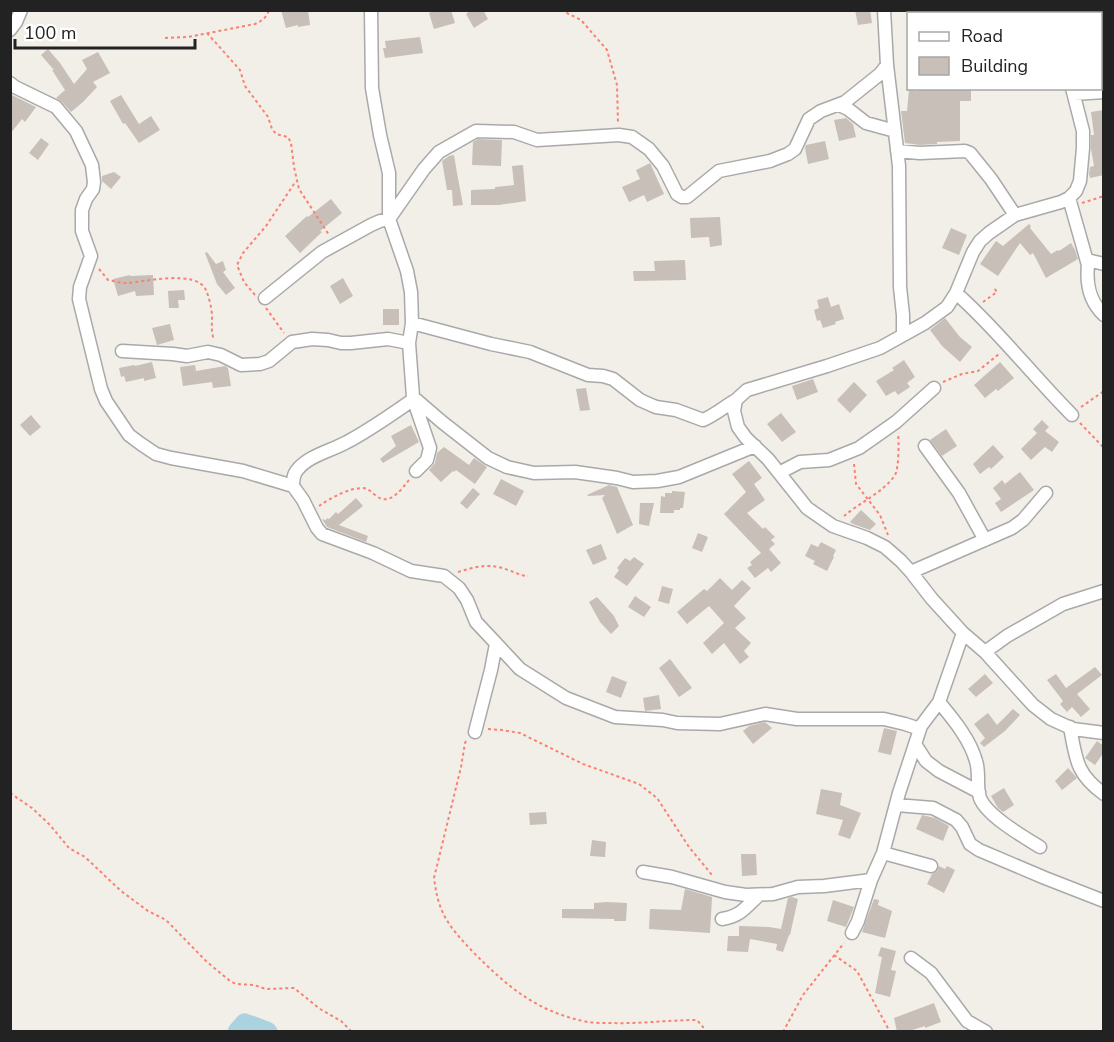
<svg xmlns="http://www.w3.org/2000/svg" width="1114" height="1042" font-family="'Nunito Sans',sans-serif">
  <rect width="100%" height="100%" fill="#f2efe9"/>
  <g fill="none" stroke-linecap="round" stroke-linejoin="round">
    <path stroke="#aad3df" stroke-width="21" d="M238,1032L245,1024L267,1032"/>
  </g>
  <path fill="#c7bfb8" d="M281,10H308L310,25L298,27V25L286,28Z
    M431,10H451L455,23L434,29L429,13L431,12Z
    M471,10H483L488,19L474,28L466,14Z
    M855,10H870L872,23L858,25Z
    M420,37L423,53L385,58L383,48H386L385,41Z
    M48,49L60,63L74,84L87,69L82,60L98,52L110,73L93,82L97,87L83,102L71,112L62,102L56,98L65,90L52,70H54L41,55Z
    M918,88H971V101H960V141L937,142V144L920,145L905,143L901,111H907L909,90L918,91Z
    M10,94L36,107L25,122L22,119L10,134Z
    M121,95L139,124L151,116L160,130L139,143L125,123L123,124L110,101Z
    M1104,110V175L1090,178L1089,174L1090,167L1094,166L1091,149V135H1094L1091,112Z
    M846,118L853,124L856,137L839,141L834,120Z
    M41,138L49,144L38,160L29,153Z
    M478,139L502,140L501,166L472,165L473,142Z
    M825,141L829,159L808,164L805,148L806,145Z
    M454,155L457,173L463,205L453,206L452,190H447L442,161L449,156Z
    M650,163L664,194L647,202L644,195L629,202L622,187L640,179L636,170Z
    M523,165L526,201L499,205H471V190L495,189V187L514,185L512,166Z
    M114,172L121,177L111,189L102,181V176Z
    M331,199L342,213L320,231L322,232L300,253L285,236L307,216L308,217Z
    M720,217L722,245L710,247L709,237L691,238L690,218Z
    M1029,224L1031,226L1030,228L1051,254L1058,250L1059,251L1071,243L1075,250L1078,259L1046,278L1033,253L1030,255L1020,243L998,276L980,264L996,241L1003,246Z
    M951,228L967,235L959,255L942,248Z
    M207,252L216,264L223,261L226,270L223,272L235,288L226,295L217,284L205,253Z
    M685,260L686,280L634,281L633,271H655L654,261Z
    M130,275V276L153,275L154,295L136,296L135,291L118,296L113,279Z
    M343,278L353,296L340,304L330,286Z
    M184,290L185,300H178L179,308H169L168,291Z
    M828,297L831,307L839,304L844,319L835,322L836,324L823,328L820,320L817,321L814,310L819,308L817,300Z
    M383,309H399V325H383Z
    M945,318L960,337L972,347L960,362L942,346L930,330Z
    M170,324L174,340L157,345L152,328Z
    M904,360L915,377L907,383L910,387L898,395L895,391L886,396L876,381L894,370L892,368Z
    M152,362L156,378L144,381V378L126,382L124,376L121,377L119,368L134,365L135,366Z
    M1000,362L1014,378L998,391L996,389L985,398L974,385Z
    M195,365L196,371L225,366L228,368L231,386L213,388L212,382L183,386L180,367Z
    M813,379L818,392L797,400L792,386Z
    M854,382L867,395L850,413L837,400Z
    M586,388L590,410L580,411L576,389Z
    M781,413L796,432L782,442L767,424Z
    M31,415L41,427L30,436L20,425Z
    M1042,420L1049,427L1045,431L1059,442L1052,452L1045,447L1031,460L1021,449L1037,433L1033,429Z
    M411,425L419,442L383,463L380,459L396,446L391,436Z
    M946,429L957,446L942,456L930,440Z
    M993,445L1004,457L991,469L989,467L980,474L973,464Z
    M444,447L469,465L474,458L487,467L475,484L456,470L454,472L453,471L441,482L429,470L435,463L437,453Z
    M749,461L762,478L754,484L765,500L747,513L763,529L765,527L775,537L771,540L775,544L769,549L781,563L771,572L768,568L755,578L747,568L752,565L750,562L761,553L724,514L746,492L732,474Z
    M1020,472L1034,490L1001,512L995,503L1001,499L993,488L1002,480L1005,484Z
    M501,479L524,491L516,506L493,494Z
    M609,485L617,487L633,525L617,534L602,498L605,495L588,496L587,495Z
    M473,488L480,494L467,509L460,503Z
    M672,491L685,492L683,508H680V510H674V513H660L661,496L665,497V493H672Z
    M356,498L363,506L339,525L368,536L366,542L327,527L322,519L326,520L327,518L329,519L336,512L338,514Z
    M640,503H654L649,526L639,524Z
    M861,510L876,524L870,530L853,524L850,522Z
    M698,533L708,537L702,552L692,548Z
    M821,542L836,550L833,556L834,557L827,571L813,564L815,561L805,556L811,544L818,547Z
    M601,544L607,559L593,565L586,550Z
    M634,557L644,564L627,586L614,577L619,570L617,568L625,558L630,561Z
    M720,578L732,590L742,580L751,588L734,606L746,618L735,628L751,643L744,651L749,657L740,664L724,643L712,654L703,643L724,623L709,606L687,624L677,612L704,589L707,591Z
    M662,586L673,589L669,604L658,601Z
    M635,596L651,607L644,617L628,607Z
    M597,597L614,616L619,626L611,634L600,622L589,602Z
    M670,659L692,688L679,697L659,668Z
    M1095,667L1102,675L1077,694L1090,709L1081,717L1072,707L1067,712L1060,704L1063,701L1047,680L1056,674L1066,688Z
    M985,674L993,683L976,697L968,689Z
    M612,676L627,682L621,698L606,692Z
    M659,695L661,709L645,711L643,698Z
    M1013,709L1020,715L1005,731L984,747L980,743L985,738L974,724L988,713L997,725Z
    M765,722L772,728L753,744L743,731L749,726Z
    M884,728L897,731L891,755L878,752Z
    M1097,741L1104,746V752L1095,765L1085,758Z
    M1068,768L1077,778L1062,790L1055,781Z
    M1004,788L1014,805L1003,812L998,808L991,796Z
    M821,789L842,793L840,805L861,813L850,839L838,835L843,820L816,814Z
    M546,812L547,824L530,825L529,813Z
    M922,815L935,818L949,826L943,841L916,829Z
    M592,840L606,842L605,857L590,856Z
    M741,854H756L757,875L742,876Z
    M939,866L945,869L947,866L955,870L944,893L927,884L932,874L937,871Z
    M685,889L712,897L710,933L649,929L650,909L681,910Z
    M792,897L798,899L790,935H789L783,952L776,950L777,944L750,939L748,952L727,951L728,936H739V926L769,927L781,929L788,898Z
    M874,899L879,900L878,905L892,911L885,938L862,932Z
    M833,900L854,907L846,927L827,921Z
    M607,902L627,903L626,921H614V919L562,918V909H594V903Z
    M881,947L896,951L891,970L896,971L890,997L875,993L882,957L878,956Z
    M934,1003L941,1022L925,1028V1026L906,1032H897L894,1018Z"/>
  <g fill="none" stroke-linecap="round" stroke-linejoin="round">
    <defs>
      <path id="minor" d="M371,10L372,88L380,135L389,173V219L407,271L411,292L412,323L409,343L413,397L442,422L488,458L507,467L534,473L575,472L617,478L633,482L657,481L679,477L755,446
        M884,10L887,65L899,166L900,287L903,315V335
        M1015,10L1023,14
        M1100,21L1104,19
        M10,30L16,22L21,10
        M10,83L15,87L56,107L76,131L92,165L94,182L93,189L86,199L82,210V231L91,256L80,287L79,299L101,389L106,401L129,435L141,444L156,454L171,458L243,471L293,486L303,500L317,528L322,534L373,553L411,571L444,576L459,588L467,600L476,622L520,669L566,698L615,717L663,720L677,723L720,724L765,714L797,719H884L905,724L920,729
        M1072,88L1083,131V148L1080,181L1076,191L1069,198L1061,202L1015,215L989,233L980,241L973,252L956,293L947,307L925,323L880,348L827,366L747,390L736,400L734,411L738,427L746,438L768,459L807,508L833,526L867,538L885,547L901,561L911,572L932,599L963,633L985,652L1033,705L1051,719L1073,729L1104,733
        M1074,94L1104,92
        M839,105L848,109L866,123L895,131
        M897,151L920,153L965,151L970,153L991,179L1015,215
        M1069,198L1088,265C1086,284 1089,301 1104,315
        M1087,260L1104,264
        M956,293C998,330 1032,375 1072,415
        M265,298L322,252L371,225L380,221L389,219L424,169L439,152L476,131L514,132L537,140L619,135L632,137L649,149L663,166L677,194L682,197H687L719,171L770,161L788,154L795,149L809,119L821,111L845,102L880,74L887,65
        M412,323L491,344L530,352L588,375L603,376L613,379L640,400L649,404L656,407L676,410L703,420C715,415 725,406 736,400
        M122,351L173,354L187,356L208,352L221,355L241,365L260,364L269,361L292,342L299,341L312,339L328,340L341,343H351L388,339L409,343
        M413,398L430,448L427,460L416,471
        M925,446L959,493L985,540
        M779,473L800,462L829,460L859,448L896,422L934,388
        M293,486C293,480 293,474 298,469C310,455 331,451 347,442C370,430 392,414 414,399
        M911,572L1012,528L1023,520L1046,493
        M985,652L1007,636L1063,604L1104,591
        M939,702C953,719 970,739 976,761C980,773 976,786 980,798C987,816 1024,837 1040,847
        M1070,727C1076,759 1076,774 1104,794
        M475,732L491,670L496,644
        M915,744L926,761L939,771L979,792
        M896,805L933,808L956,820L962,827L970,844L979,850L1045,878L1104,901
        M883,853L931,866
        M643,872L672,877L725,892L746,895L773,894L798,887L824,886L871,880
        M722,919C741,916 746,907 759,895
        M852,933L858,921L871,880L883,853L899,793L921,726L939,702L963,633
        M911,958L931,973L967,1021L986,1032"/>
    </defs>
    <use href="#minor" stroke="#a9a9a9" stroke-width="15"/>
    <path stroke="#fa8072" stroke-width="2" stroke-dasharray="3 3" stroke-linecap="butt" d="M561,10L581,20L607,50L617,85L618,124
      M207,33L240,70L245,86L268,117L272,129L276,134L288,137L291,143L294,167L299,189L329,235
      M165,38L188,37L255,24C262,21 266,18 269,10
      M1082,203L1104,196
      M99,269L108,280C114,281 120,283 126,283C145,282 196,269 206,290C209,297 212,309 212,317C212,325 211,332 214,340
      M255,295L244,282L237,265L243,253L266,226L296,181
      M983,302L997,292L994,288
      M266,308L284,333
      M943,382L962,374L978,371L999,354
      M1081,407L1104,391
      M1080,423L1104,448
      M854,464L856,484L880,515L888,535
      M319,506C331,498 348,488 363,488C368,488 371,492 375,495C389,507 400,491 409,480
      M844,516C859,503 884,492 895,475C899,468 899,441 898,433
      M458,572C474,567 489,563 505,569C513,571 520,576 528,576
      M488,729L502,730L520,733L583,764L639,784L657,798L689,847L712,875
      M466,741L465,743L461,767L434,878C436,892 438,904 445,917C452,930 463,941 473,952C509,988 537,1012 588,1022C595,1023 603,1023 611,1023C640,1024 668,1020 697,1020L703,1027L705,1032
      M10,793L32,808L50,825L69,848L85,857L121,891L148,911L166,920L207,962L230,981L236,984L254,985L266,989L294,988L320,1009L341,1021L352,1032
      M834,955L857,971L890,1032
      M783,1032L803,995L844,943"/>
    <use href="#minor" stroke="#fff" stroke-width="12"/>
  </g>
  <rect width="1114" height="1042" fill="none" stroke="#222222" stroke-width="24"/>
  <rect x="907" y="12" width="195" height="78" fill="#ffffff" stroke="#a7a7a7" stroke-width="1.5"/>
  <rect x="919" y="32" width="30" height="9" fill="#ffffff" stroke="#a7a7a7" stroke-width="1.5"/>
  <text x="961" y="42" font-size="18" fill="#222222">Road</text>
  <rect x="919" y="57" width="30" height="18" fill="#c7bfb8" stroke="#a7a7a7" stroke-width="1.5"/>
  <text x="961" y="72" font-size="18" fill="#222222">Building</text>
  <path d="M15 39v9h180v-9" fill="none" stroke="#222222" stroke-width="3"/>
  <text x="24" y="39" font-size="18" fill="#222222" stroke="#ffffff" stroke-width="4.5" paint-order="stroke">100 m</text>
</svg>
